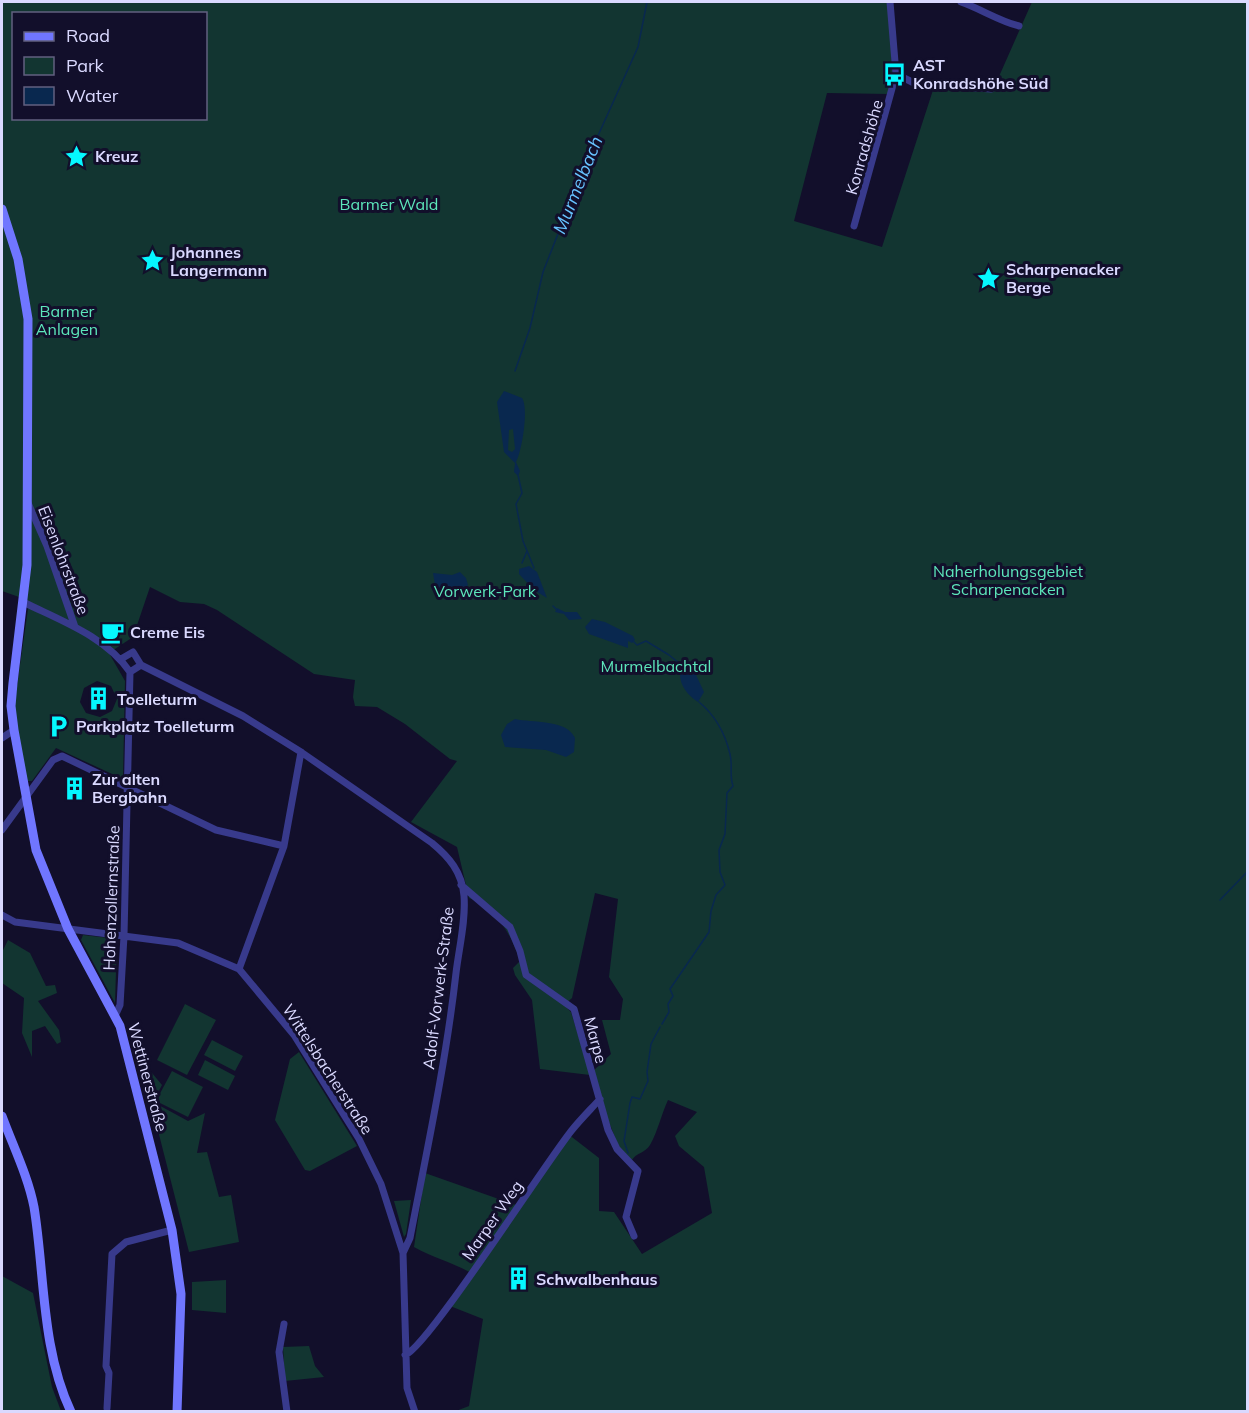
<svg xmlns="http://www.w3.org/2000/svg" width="1249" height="1413" font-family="Mulish,sans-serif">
  <rect width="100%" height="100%" fill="#120f2b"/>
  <path fill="#123531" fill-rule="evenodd" d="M2,2H888L893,76L889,94L827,93L794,221L882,247L934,87L993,90L1032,2H1247V1411H456L469,1406L483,1319L450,1306L473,1274C454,1263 434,1258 414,1247L425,1173L516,1205L568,1134L599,1158V1211L614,1212L642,1254L712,1213L704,1167L679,1146L675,1136L697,1112L668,1100C661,1115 658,1131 650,1145C645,1153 636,1153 632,1160L619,1147L590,1075L540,1069L532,1000L515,975L513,968L520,961C511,934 497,909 469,898L457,847L411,822L457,761L450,759L405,724L377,707L355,706L353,697L355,680L314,674L217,610L204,604L180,602L150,587L133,637L109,653L125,681L123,779L56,748L32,781H27L15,717V700L28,609L19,597L2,591ZM14,14H206V118H14ZM97,681L111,686L117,699L112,711L100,717L86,713L80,702L84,688ZM595,893L618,899L609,977L623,999L620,1020H602L611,1054L590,1074L571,1012L564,1005L572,998Z
    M83,935L117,939L115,1003L81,940Z
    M8,940L30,953L46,986L55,985L57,993L38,1001L59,1030L61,1042L57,1044L45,1026L32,1031V1057L22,1033L24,998L2,983V952Z
    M185,1004L216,1020L187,1075L157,1060Z
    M212,1040L243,1056L235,1071L204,1055Z
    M299,1052L357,1146L310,1171L305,1170L275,1120L290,1059Z
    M205,1060L235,1076L228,1090L198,1075Z
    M141,1064L147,1067L162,1085L153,1102L188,1121L205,1113L197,1153L207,1152L219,1197L231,1195L239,1242L189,1252Z
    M172,1071L203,1087L188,1117L156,1101Z
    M411,1200L406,1234L404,1237L394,1201Z
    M2,1276L33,1293L52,1387L61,1411H2Z
    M226,1280V1313L192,1310V1282Z
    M309,1346L315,1366L324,1377L285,1381L283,1347Z"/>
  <path fill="#09284f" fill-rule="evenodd" d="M504,391L522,398C529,408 522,451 516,462L520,471L518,476L514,472L515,463L504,452L497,402ZM513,429L515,449L512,452L508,450L509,430Z
    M529,566L537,572L547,598L534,590L519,574V569Z
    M460,572L466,578L468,585L463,590L445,592L435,585L433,573L452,575Z
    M557,608L565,612H577L582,619L569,620L564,614L555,612Z
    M592,619L605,622L633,636L635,640L632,643L628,641V648L589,634L585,627Z
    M690,662L704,692L698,702C686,694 677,682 681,668Z
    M515,719C532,723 567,719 575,738L574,752L566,757L546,750L505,747L501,735L507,724Z"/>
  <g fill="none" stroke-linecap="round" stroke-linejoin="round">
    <path stroke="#09284f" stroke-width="1.5" d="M515,371L530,328L543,272L587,160L638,47L647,2
      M518,475L522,493L516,504L523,541L534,568
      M522,563L527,551
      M553,606L557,610
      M633,641L637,645L646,641L669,655L684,667
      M1220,900L1248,871
      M662,1024L669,1012L668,1004L673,996L670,989L709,932L711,911L716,895L725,885L720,872L719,850L725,834L727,793L733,786C729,775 733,766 730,754C725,733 716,716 699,702
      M628,1153L624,1141L630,1103L632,1097L640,1099L648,1081L647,1072L651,1044L660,1027"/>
    <path stroke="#383a8c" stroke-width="7" d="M961,2C981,9 999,21 1019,26
      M896,74L916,84L991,89
      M854,226L896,74L890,2
      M28,503L47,546L75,627
      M25,603C62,621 106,637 130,672
      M121,659L133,652L141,665L130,672
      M141,665L243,716L301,752L432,843C449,857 462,872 464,896C466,920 459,948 456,973C446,1062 427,1150 410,1238L403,1253L407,1388L415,1412
      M2,738L14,730
      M2,830L53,760L62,756L216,830L284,846
      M461,885L510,927L520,951L526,975L574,1009L608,1130L617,1149L638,1171L626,1217L634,1236
      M2,915L15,922L178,943L239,969L294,1035L359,1139L381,1184L403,1253
      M239,969L284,846L301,752
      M115,1016L120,1005L124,936L130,672
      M284,1324L279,1352L287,1412
      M405,1355C427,1348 546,1162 572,1130C580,1120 590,1110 600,1099
      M107,1408L109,1373L106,1366L112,1254L126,1242L172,1230"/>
    <path stroke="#7076ff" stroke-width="9" d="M2,209L18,259L28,319L27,565L13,683L11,706L14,730L36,850L68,929L120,1026L172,1230L181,1294L177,1412
      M2,1116C13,1146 28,1176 34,1207C45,1275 41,1348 71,1412"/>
  </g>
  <defs>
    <symbol id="bus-bare" viewBox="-9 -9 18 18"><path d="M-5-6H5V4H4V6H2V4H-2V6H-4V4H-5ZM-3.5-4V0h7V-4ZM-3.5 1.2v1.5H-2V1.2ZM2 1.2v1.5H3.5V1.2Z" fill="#05f7ff" stroke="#120f2b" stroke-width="2.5" paint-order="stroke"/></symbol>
    <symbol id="sight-bare" viewBox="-9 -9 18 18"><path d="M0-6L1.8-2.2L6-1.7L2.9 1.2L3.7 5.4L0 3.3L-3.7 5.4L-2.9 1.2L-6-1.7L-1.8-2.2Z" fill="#05f7ff" stroke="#120f2b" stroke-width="2.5" paint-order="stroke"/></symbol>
    <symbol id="cafe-bare" viewBox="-9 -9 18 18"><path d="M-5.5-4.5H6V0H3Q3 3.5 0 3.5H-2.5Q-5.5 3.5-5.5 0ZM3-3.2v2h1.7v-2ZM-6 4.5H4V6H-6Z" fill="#05f7ff" stroke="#120f2b" stroke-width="2.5" paint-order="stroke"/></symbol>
    <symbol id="building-bare" viewBox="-9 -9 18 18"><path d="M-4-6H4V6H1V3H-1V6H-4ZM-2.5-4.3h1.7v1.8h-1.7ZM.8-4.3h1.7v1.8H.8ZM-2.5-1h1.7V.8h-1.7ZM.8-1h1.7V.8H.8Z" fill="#05f7ff" stroke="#120f2b" stroke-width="2.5" paint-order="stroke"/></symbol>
    <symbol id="parking-bare" viewBox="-9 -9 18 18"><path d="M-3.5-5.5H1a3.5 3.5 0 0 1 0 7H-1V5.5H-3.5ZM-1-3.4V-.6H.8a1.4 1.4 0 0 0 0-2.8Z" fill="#05f7ff" stroke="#120f2b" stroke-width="2.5" paint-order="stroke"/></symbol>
  </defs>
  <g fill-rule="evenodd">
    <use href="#bus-bare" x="878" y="58" width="33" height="33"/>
    <use href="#sight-bare" x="60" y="140" width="33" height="33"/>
    <use href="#sight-bare" x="136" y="244" width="33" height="33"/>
    <use href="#sight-bare" x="972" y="262" width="33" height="33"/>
    <use href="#cafe-bare" x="96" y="616" width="33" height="33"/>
    <use href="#building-bare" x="82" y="682" width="33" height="33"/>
    <use href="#parking-bare" x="42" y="710" width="33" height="33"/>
    <use href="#building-bare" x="58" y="772" width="33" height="33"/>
    <use href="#building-bare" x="502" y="1262" width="33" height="33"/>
  </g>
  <g text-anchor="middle" stroke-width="6" stroke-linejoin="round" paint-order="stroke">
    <g font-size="16" font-weight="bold" fill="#dad9ff" stroke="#120f2b" text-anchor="start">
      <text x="913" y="71">AST<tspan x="913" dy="18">Konradshöhe Süd</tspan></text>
      <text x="95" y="162">Kreuz</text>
      <text x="170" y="258">Johannes<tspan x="170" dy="18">Langermann</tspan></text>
      <text x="1006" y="275">Scharpenacker<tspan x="1006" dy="18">Berge</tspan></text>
      <text x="130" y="638">Creme Eis</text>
      <text x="117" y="705">Toelleturm</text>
      <text x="76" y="732">Parkplatz Toelleturm</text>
      <text x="92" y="785">Zur alten<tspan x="92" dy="18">Bergbahn</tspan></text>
      <text x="536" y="1285">Schwalbenhaus</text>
    </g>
    <g font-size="16" fill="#dad9ff" stroke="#120f2b">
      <text transform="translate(864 147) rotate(-74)" y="6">Konradshöhe</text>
      <text transform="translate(64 560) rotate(69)" y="6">Eisenlohrstraße</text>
      <text transform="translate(111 898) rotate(-88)" y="6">Hohenzollernstraße</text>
      <text transform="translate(438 988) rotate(-83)" y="6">Adolf-Vorwerk-Straße</text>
      <text transform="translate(596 1040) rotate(75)" y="6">Marpe</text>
      <text transform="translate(328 1069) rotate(57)" y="6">Wittelsbacherstraße</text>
      <text transform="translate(148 1077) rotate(75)" y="6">Wettinerstraße</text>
      <text transform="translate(492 1220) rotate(-55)" y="6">Marper Weg</text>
    </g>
    <g font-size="16" fill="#5de7bb" stroke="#120f2b">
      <text x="389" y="210">Barmer Wald</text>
      <text x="67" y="317">Barmer<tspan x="67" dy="18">Anlagen</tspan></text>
      <text x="1008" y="577">Naherholungsgebiet<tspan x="1008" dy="18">Scharpenacken</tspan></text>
      <text x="485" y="597">Vorwerk-Park</text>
      <text x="656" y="672">Murmelbachtal</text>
    </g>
    <g font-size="18" font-style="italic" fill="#67c3ff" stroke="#120f2b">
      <text transform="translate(578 185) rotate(-68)" y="6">Murmelbach</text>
    </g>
  </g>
  <rect width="1249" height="1413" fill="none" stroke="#dad9ff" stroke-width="6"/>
  <rect x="12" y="12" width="195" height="108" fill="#120f2b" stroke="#626080" stroke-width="1.5"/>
  <rect x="24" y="32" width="30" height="9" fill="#7076ff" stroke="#626080" stroke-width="1.5"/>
  <text x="66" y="42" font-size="18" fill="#dad9ff">Road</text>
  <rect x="24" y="57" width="30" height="18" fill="#123531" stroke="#626080" stroke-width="1.5"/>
  <text x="66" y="72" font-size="18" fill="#dad9ff">Park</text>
  <rect x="24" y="87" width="30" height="18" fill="#09284f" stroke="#626080" stroke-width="1.5"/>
  <text x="66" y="102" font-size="18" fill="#dad9ff">Water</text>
</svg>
